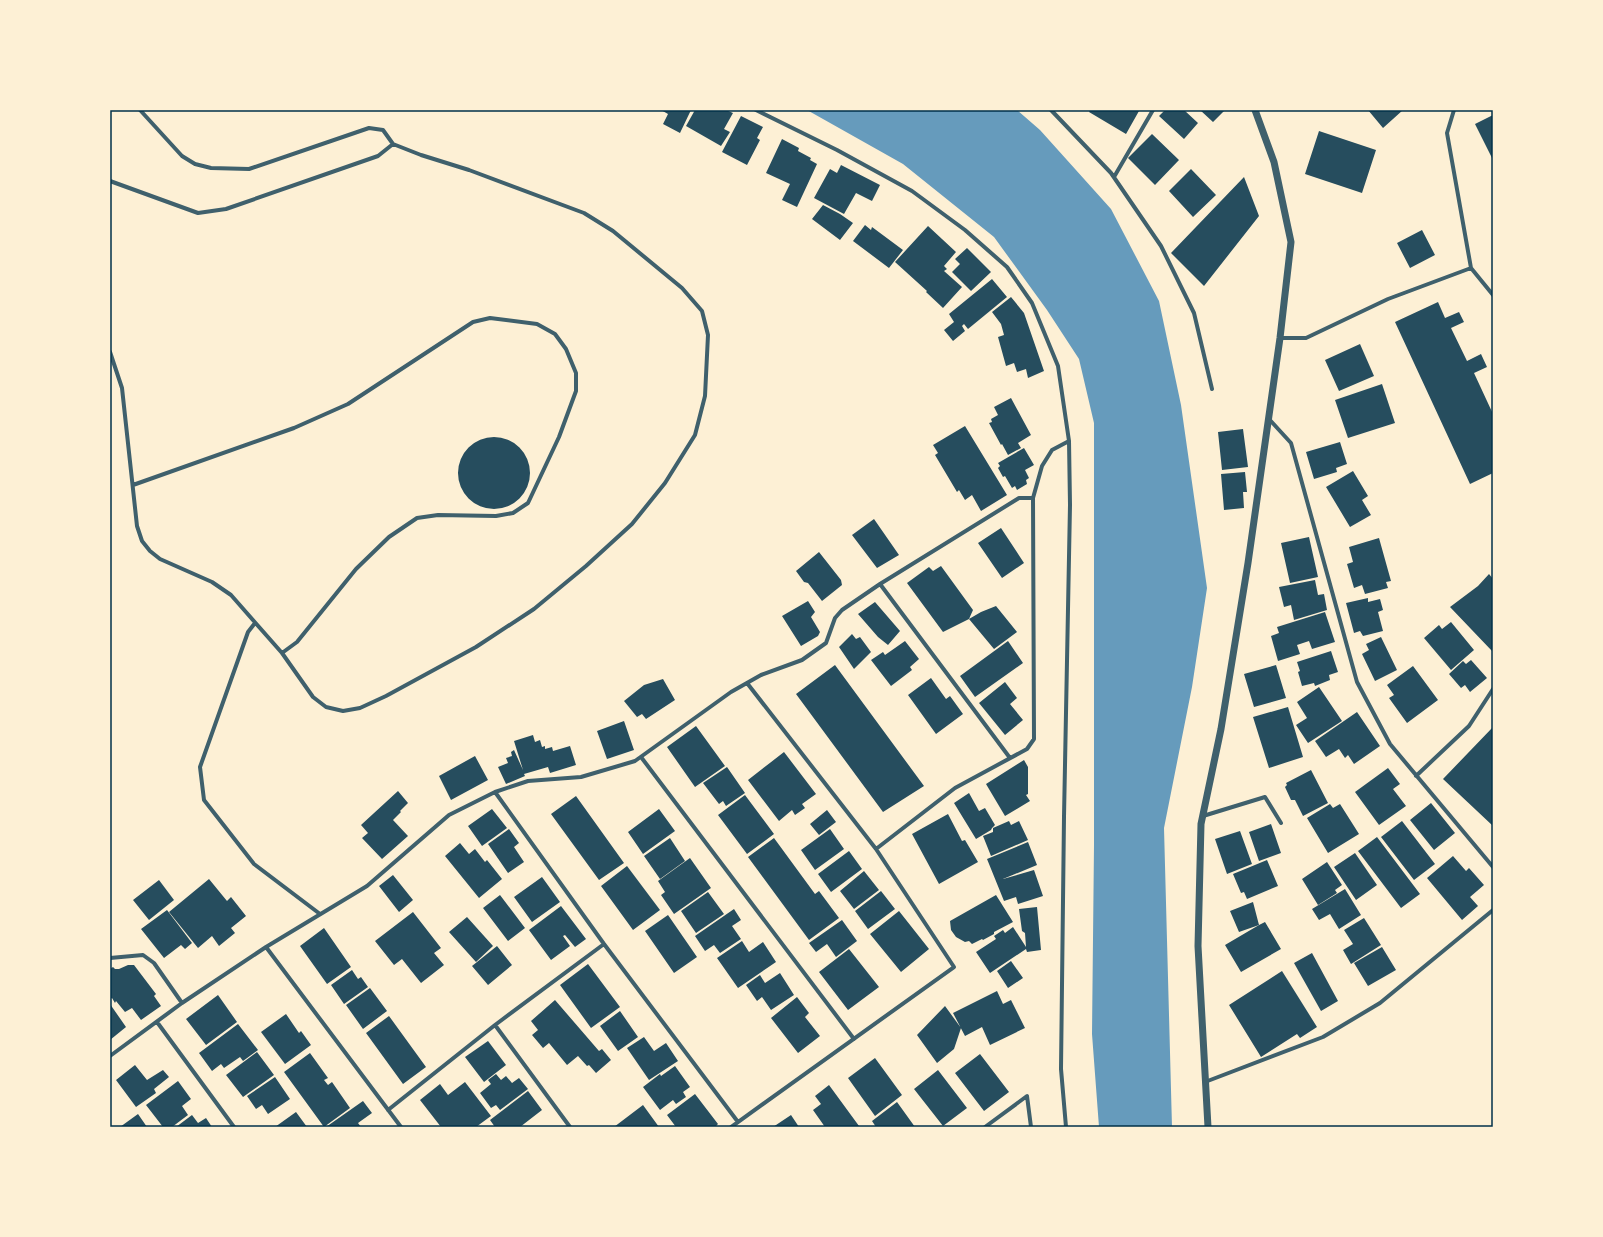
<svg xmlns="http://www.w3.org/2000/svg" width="1603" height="1237" font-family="Mulish,sans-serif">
  <rect width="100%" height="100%" fill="#fdf0d5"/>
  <path fill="#669bbc" d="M807,110H1017L1040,130L1111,209L1159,301L1181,405L1207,588L1192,687L1164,828L1172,1127H1099L1092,1034L1094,845V423L1079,359L1047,310L994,237L903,164Z"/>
  <path fill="#264d5e" d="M661,110H691L680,133L663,124L668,114Z
    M695,110H726L733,113L724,129L730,132L721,146L686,126Z
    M1090,110H1137L1139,111L1126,134L1089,112Z
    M1165,110H1184L1198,123L1184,139L1159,116Z
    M1200,110H1225L1213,122Z
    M1368,110H1403L1383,128Z
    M1493,115V160L1475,124Z
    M741,116L763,127L757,138L760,140L747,165L722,152Z
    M1319,131L1376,150L1362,193L1305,174Z
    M1152,134L1179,160L1155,185L1128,158Z
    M782,139L799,148L798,151L811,158L810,160L817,164L797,207L782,200L790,184L766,173Z
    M841,165L880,185L872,201L856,193L844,214L814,198L830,169L837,173Z
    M1191,169L1216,195L1193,217L1169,191Z
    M1244,177L1259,216L1204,286L1171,253Z
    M823,205L840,214L853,223L840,240L812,219Z
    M865,225L871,230L872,227L903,250L889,268L853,241Z
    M928,226L956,252L944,266L947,269L944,271L962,287L943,308L926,292L927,291L895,262Z
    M1422,230L1435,255L1410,268L1397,243Z
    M967,248L991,272L971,291L952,272L960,264L955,259Z
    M992,279L1007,297L968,329L964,324L962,326L965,331L953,341L944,330L954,322L949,314Z
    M1011,297L1024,313L1044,371L1028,378L1026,369L1017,372L1014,363L1006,366L998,337L1004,335L1001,324L992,312Z
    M1438,302L1445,318L1459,312L1464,322L1451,328L1467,361L1481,354L1487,367L1474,373L1493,414V473L1470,484L1395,322Z
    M1360,344L1374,376L1339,391L1325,360Z
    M1382,384L1395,423L1348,438L1335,400Z
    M1011,398L1031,435L1018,443L1021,448L1008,455L1002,444L1001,445L989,423L992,422L991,419L998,415L994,407Z
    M965,426L1007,495L981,511L972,495L965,500L959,490L957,492L935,455L938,453L933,445Z
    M1243,429L1248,467L1222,470L1218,432Z
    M458 473a36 36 0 1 1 72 0a36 36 0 1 1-72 0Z
    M1340,442L1347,464L1336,468L1337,472L1314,479L1306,452Z
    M1024,448L1034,465L1025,470L1029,478L1026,480L1027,484L1017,490L1015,486L1012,488L1005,476L1003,477L998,468L1000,466L998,463Z
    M1353,471L1368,496L1362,500L1371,515L1350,527L1326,487Z
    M1245,472L1247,492H1243L1244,508L1224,510L1221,474Z
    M874,519L899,555L877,568L852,535Z
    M1001,528L1024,563L1002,578L978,543Z
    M1309,537L1318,577L1290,583L1281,543Z
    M1379,538L1391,581L1386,582L1388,588L1365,594L1362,585L1354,588L1347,564L1353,562L1349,547Z
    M819,552L841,580L842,585L822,601L808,583L804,582L796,571Z
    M941,566L973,610L969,619L943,632L907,583L929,567L933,571Z
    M1489,574L1493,579V650L1492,651L1450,607L1478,586Z
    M1315,580L1318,595L1324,594L1327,610L1294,620L1291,605L1284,607L1279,587Z
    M1368,598V602L1380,599L1383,610L1378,612L1383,631L1363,636L1360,631L1354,633L1346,603Z
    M808,601L815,612L811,617L820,632L818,636L801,646L782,616Z
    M875,602L900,631L888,645L878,637L858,614Z
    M996,606L1017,632L994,649L969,619L981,612Z
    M1325,612L1335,642L1312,649L1309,641L1297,645L1300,654L1278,661L1271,636L1279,633L1277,627Z
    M1451,622L1474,650L1451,670L1424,638L1439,625L1442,629Z
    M852,634L856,639L860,637L871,652L854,669L839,647Z
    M1381,637L1397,670L1375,681L1362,654L1369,650L1366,644Z
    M905,641L919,659L910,667L912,670L891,686L871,660L883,652L885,655Z
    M1008,641L1023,663L975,697L960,676Z
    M1331,651L1338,672L1329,675L1330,680L1315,686L1314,683L1302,686L1298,672L1300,671L1297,662Z
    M1471,660L1487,678L1470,692L1465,685L1461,688L1449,674L1463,661L1466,664Z
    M835,665L924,786L883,812L796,694Z
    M1276,665L1286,698L1254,707L1244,674Z
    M1413,666L1438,700L1407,723L1389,698L1394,695L1387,685Z
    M931,678L946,699L950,696L963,714L936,734L908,695Z
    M663,679L675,700L646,719L642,714L637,717L624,701L644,685Z
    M1005,682L1017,698L1010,704L1023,720L1005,735L979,703Z
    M1319,687L1342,721L1308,743L1296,725L1307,718L1297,702Z
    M1288,707L1303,757L1269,768L1253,717Z
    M1357,712L1380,746L1354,764L1348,755L1345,758L1339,749L1326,757L1315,741Z
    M624,721L634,750L607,759L597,731Z
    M696,726L725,766L695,787L667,747Z
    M1493,727V826L1443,779Z
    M533,735L535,742L540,740L542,747L545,746V749L552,747L553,751L570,746L576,765L550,773L548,767L524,774L525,776L506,784L498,767L508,763L506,758L512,756L511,752L514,750L523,770L514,741Z
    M784,752L816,794L802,804L805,808L795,815L792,810L779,821L748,780Z
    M475,756L488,780L451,800L439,776Z
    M1024,760L1028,767V794L1026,795L1030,801L1005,816L986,784Z
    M727,767L745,793L726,806L723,801L719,804L703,783Z
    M1388,768L1400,784L1393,789L1406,806L1379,825L1355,792Z
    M1311,770L1328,803L1303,816L1295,800H1291L1285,787L1287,785L1286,783Z
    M398,791L408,803L400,811L401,812L393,820L408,836L382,859L362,838L368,833L361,825Z
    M969,793L979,811L985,808L995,825L992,828L991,830L976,839L954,803Z
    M745,795L774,834L747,854L718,815Z
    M576,796L624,863L599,880L551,814Z
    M1431,803L1455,833L1434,850L1410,820Z
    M1330,804L1333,808L1340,804L1359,834L1328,853L1307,818Z
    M492,809L507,828L482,846L468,826Z
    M659,809L675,831L643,854L628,832Z
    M827,810L836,822L819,835L810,824Z
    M948,814L962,841L965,840L978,862L939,884L912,834Z
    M1009,821L1011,825L1019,821L1028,840L991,856L983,836L993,832V828Z
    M1402,821L1435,864L1414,880L1381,837Z
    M1271,824L1281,853L1259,861L1249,832Z
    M509,829L519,843L514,847L524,862L508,873L488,844Z
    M830,829L844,849L815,870L801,850Z
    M1240,831L1252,864L1227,874L1215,839Z
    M1377,837L1420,894L1401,908L1358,851Z
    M670,838L685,861L660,879L644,856Z
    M774,838L815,894L819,891L839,918L809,940L748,857Z
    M1028,842L1037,865L1003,879L1034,870L1043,896L1018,904L1016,897L1004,901L987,859Z
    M460,843L469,854L475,849L485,862L487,860L502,879L479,898L445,856Z
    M849,851L862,869L831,892L818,874Z
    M1355,853L1377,885L1356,900L1334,867Z
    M1453,856L1466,871L1469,868L1484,885L1470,897L1478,906L1462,920L1427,878Z
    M690,858L711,888L674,914L661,895L665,892L658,881Z
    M1267,860L1278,886L1247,899L1244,892L1241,893L1233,874Z
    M1327,862L1342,885L1335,890L1337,893L1318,905L1302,879Z
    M627,866L660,910L633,930L601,886Z
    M864,871L879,890L854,909L840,891Z
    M393,875L413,900L399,912L379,886Z
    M542,877L560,902L532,922L514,897Z
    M209,879L227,901L231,897L246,916L231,928L235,933L219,946L212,936L198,948L169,912Z
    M159,880L174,900L149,920L133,900Z
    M1345,889L1361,915L1339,929L1330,914L1319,920L1312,909Z
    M881,891L895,909L868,929L855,911Z
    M708,892L724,914L696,933L681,911Z
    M500,895L525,928L508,941L483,908Z
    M996,895L1013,922L994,932V934L983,940L982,939L972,944L969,941L965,942L956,937L951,930L950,921Z
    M1253,902L1259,925L1265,922L1281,949L1241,972L1225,945L1259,925L1239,932L1230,911Z
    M561,906L586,939L575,947L565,935L563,936L570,946L551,960L529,930Z
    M1037,907L1041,950L1027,952L1026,949L990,973L976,952L996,939L994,936L1003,930L1005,933L1013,927L1026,947L1025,933L1022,931L1019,909Z
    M734,909L741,920L732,926L741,939L720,953L714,945L705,951L695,936Z
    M167,910L192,943L185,949L181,945L164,958L141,929Z
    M899,911L929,949L901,972L870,934Z
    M413,912L441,948L434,953L444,965L421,983L402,959L394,965L375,941Z
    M668,915L697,957L674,973L645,931Z
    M467,917L493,946L476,962L449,932Z
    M1364,918L1381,945L1351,964L1343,950L1353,944L1344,930Z
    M842,920L857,941L836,957L827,944L816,952L809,943Z
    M324,928L351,967L327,984L300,946Z
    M742,941L749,952L763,942L776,962L738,988L717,958Z
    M497,946L512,965L488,985L472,966Z
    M1382,947L1396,970L1368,986L1354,963Z
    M849,949L879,987L848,1010L819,972Z
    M1312,953L1338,1001L1321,1011L1294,963Z
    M1011,961L1023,978L1008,988L997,971Z
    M588,964L620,1007L591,1028L560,985Z
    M128,965H134L156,994L154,996L161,1006L141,1020L132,1008L125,1012L116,1001L115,1003L112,998L110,999V969L113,967L115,969H119Z
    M352,970L358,979L361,977L368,987L344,1004L331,985Z
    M1282,971L1317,1027L1300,1038L1297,1034L1261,1057L1229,1005Z
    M780,973L794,995L771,1010L762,997L757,1001L746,985L760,975L765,983Z
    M370,988L387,1011L363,1029L346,1005Z
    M997,991L1003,1004L1011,1000L1025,1028L990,1045L982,1027L965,1036L953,1013Z
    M218,995L237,1022L206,1045L186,1019Z
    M797,997L809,1013L805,1017L820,1036L798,1053L771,1018Z
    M555,1000L599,1051L602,1049L611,1060L596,1073L589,1065L587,1066L578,1056L567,1065L549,1043L543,1048L532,1035L538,1030L531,1021Z
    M110,1004L126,1027L110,1040Z
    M945,1006L961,1028L954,1049L937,1063L917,1035Z
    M620,1011L638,1037L618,1051L600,1026Z
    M286,1014L299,1033L301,1031L311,1045L285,1064L261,1032Z
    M389,1016L426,1067L403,1084L366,1033Z
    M238,1024L258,1050L243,1061L240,1057L224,1068L221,1064L212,1071L199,1053Z
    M644,1037L654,1051L666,1043L678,1061L649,1080L627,1048Z
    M488,1041L506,1065L484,1082L465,1057Z
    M257,1052L274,1075L243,1097L226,1075Z
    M310,1053L328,1078L324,1080L328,1085L332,1082L350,1108L324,1127L284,1072Z
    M980,1054L1009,1092L984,1111L955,1073Z
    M875,1058L902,1095L875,1116L848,1078Z
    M135,1065L147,1080L163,1070L169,1077L154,1089L156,1093L136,1107L116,1080Z
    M675,1066L690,1087L683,1092L686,1097L676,1104L673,1100L660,1110L643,1087L660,1074L661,1076Z
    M938,1070L967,1108L943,1126L914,1089Z
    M496,1074L501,1080L506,1076L512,1083L519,1078L528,1089L500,1110L496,1105L491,1108L480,1093L491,1084L488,1080Z
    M275,1077L290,1099L268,1114L262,1105L256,1109L247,1096Z
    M178,1081L191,1099L182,1106L188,1115L172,1127H163L146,1105Z
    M465,1082L491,1116L476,1127H441L420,1100L440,1084L448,1095Z
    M829,1085L859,1126L857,1127H825L813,1110L821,1104L815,1096Z
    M528,1091L542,1110L520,1127H495L490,1120Z
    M695,1094L718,1124L715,1127H676L667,1115Z
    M363,1101L372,1113L358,1123L361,1127H326Z
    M897,1102L915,1127H876L872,1121Z
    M643,1105L659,1127H614Z
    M296,1112L307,1127H275Z
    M138,1114L147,1127H120Z
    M192,1115L198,1123L206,1118L212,1127H176Z
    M791,1115L799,1127H773Z"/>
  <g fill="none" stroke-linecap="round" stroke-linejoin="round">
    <path stroke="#3f606c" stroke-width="4" d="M756,110L837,150L912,191L965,230L1007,267L1032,303L1058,366L1069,441L1070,505L1064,817L1061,1069L1066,1127
      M1051,110L1111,173L1161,246L1194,313L1212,389
      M1454,110L1447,133L1471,268
      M1114,177L1153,110
      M110,181L198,213L226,209L378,156L393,144
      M1280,338H1306L1388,299L1471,268L1493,295
      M110,352L122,388L137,526L142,541L150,551L160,559L212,582L231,595L282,653
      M1269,419L1291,443L1357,682L1390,744L1493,867
      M133,485L294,428L348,404L473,322L490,318L537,324L555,334L566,349L576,373V391L559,437L528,503L513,513L496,516L438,515L417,518L389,537L356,569L297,642L282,653L313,697L326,707L343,711L360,708L386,696L476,647L534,609L586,566L632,524L665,483L695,435L705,396L708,335L702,311L682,288L613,231L584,213L469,170L421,155L393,144L383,130L369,128L249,169L211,168L195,164L182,156L140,110
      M880,584L1010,758
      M255,623L248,632L200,767L204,800L254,864L320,914
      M641,757L854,1039
      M1416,776L1469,726L1493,689
      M495,792L604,944L738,1122
      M1203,816L1265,797L1281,823
      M876,849L955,788L1027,749L1034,739L1033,498L1042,466L1052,450L1069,441
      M266,947L401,1127
      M110,958L143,955L154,963L182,1003
      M157,1022L234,1127
      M495,1025L570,1127
      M110,1056L182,1003L266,947L367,886L449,815L495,792L528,781L581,777L635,761L731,692L761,675L802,660L826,643L835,618L842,610L880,584L1019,498H1033
      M1205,1082L1323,1037L1380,1003L1493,910
      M388,1110L495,1025L604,944
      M731,1127L954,967L876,849L747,683
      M985,1127L1027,1096L1031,1127"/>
    <path stroke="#3f606c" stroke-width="7" d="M1208,1127L1198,946L1201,824L1221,729L1248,563L1280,338L1291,242L1274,162L1255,110"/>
  </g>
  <rect width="1603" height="1237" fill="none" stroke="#fdf0d5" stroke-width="222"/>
  <rect x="111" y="111" width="1381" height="1015" fill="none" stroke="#003049" stroke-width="1.5"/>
</svg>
